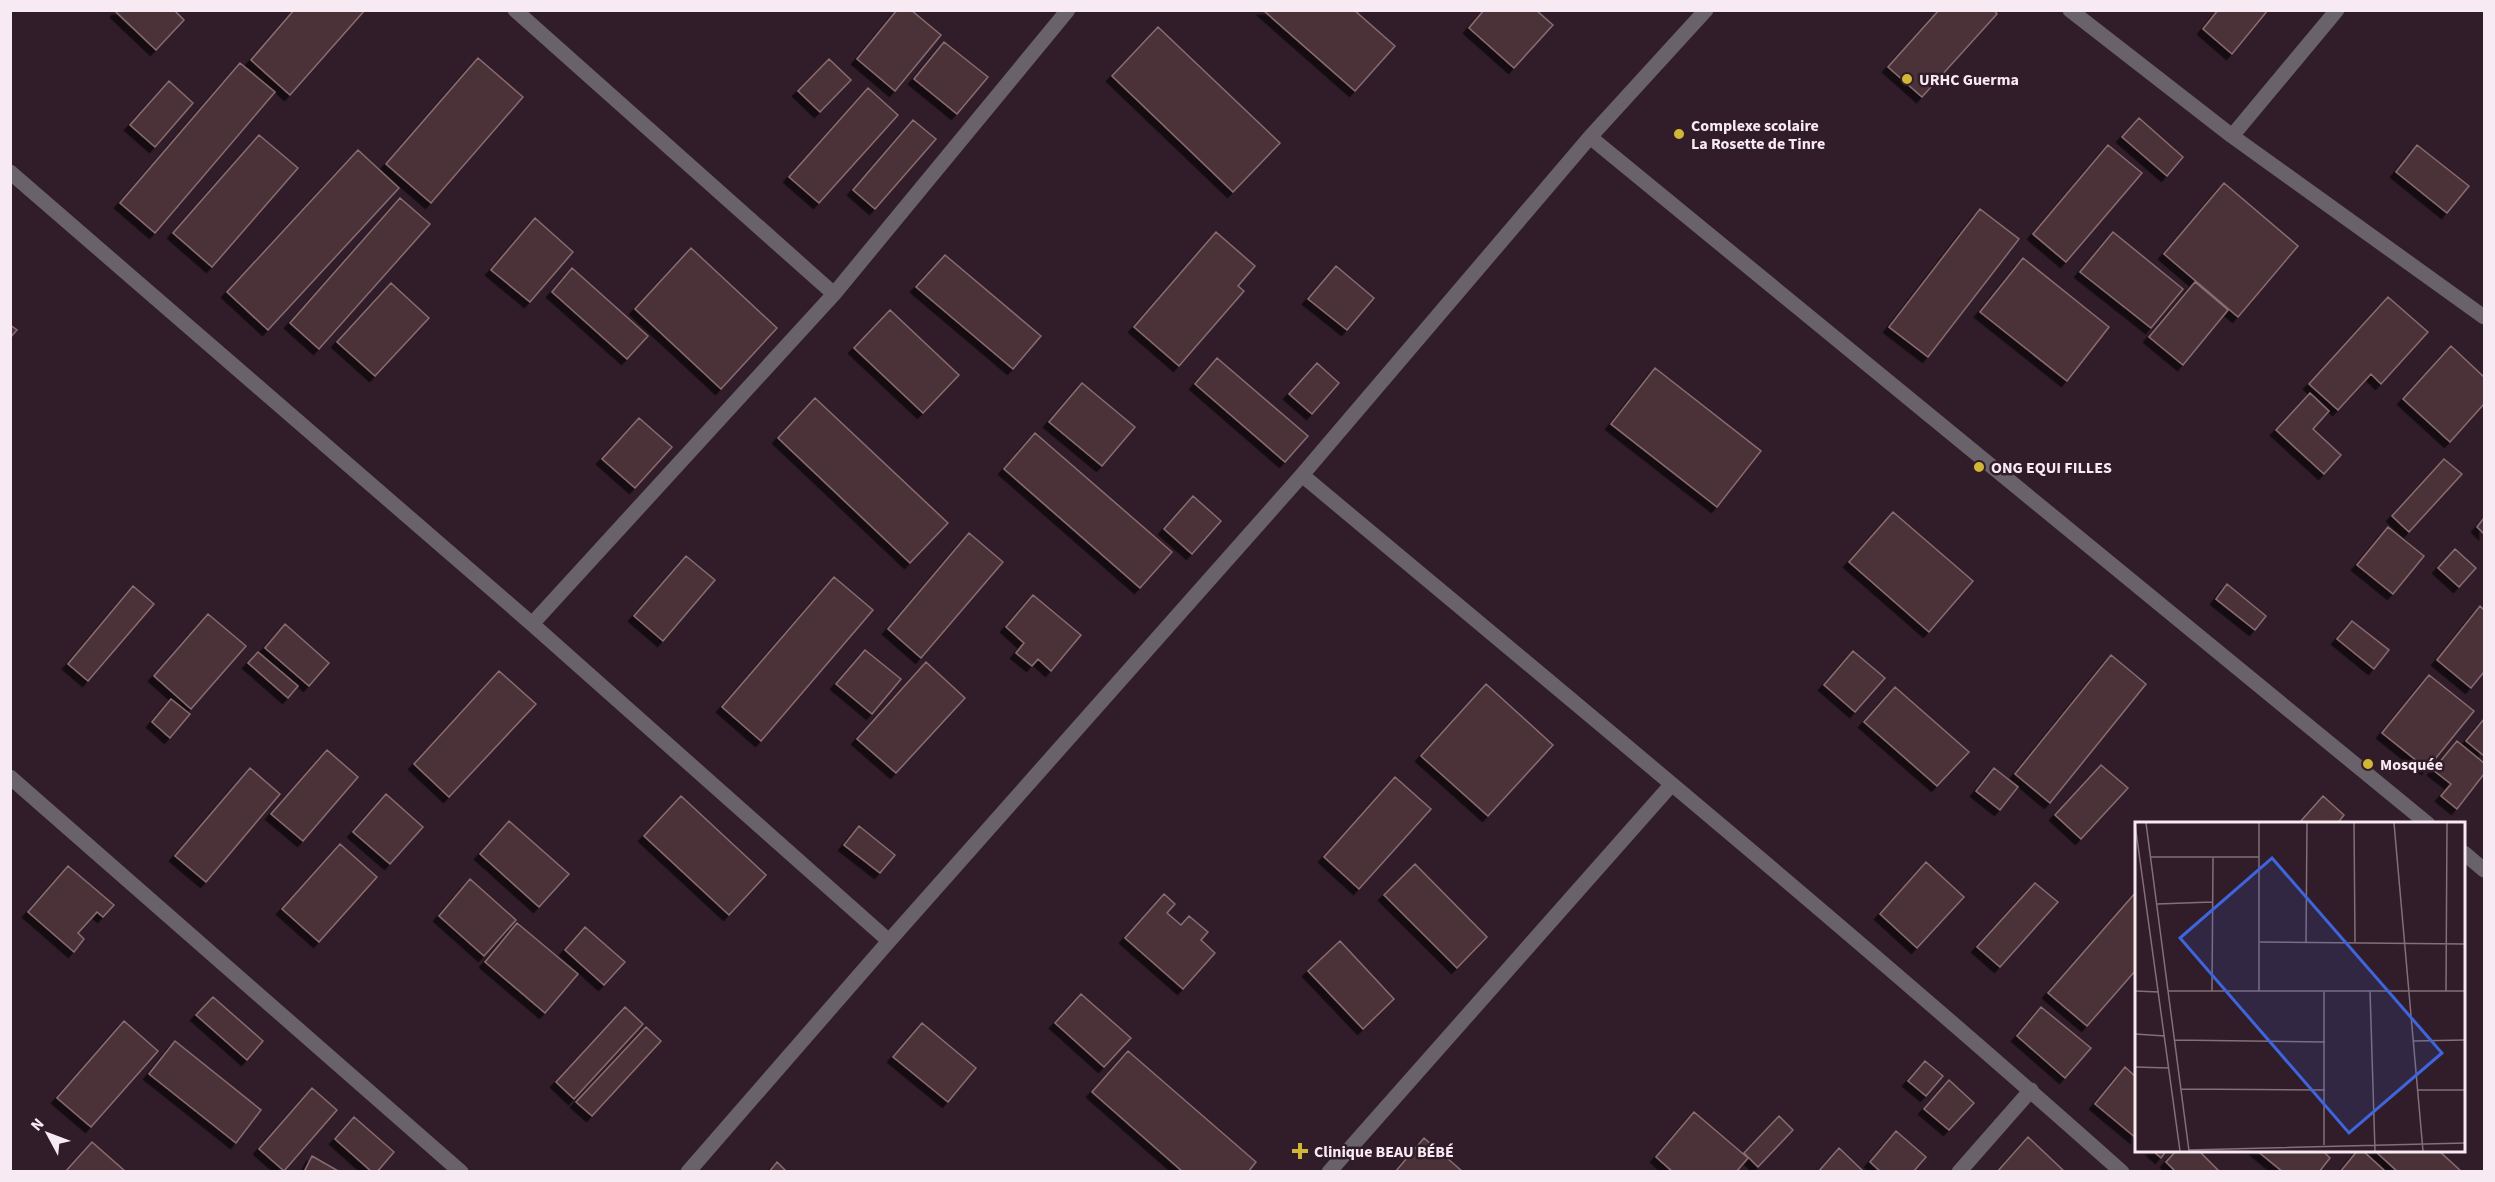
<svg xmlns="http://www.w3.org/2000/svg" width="2495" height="1182" font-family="'Source Sans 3',sans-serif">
  <defs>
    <filter id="shadow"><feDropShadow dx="-5.5" dy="5.5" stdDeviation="0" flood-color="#0009"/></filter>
  </defs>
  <rect width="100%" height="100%" fill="#311d29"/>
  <path fill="#4c3338" stroke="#886c71" stroke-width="1.5" filter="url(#shadow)" d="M117,10H174L184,20L156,50L116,12Z
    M294,10H365L290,95L251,60Z
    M897,10H911L941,35L895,91L857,59Z
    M1263,10H1354L1395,46L1355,91Z
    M1484,10H1536L1553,25L1514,68L1469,28Z
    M1939,10H1994L1997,14L1922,97L1888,67Z
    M2218,10H2268L2232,54L2203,29Z
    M1158,27L1280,143L1233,192L1112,76Z
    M944,42L988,77L957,114L914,79Z
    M478,58L523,97L431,203L386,164Z
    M829,59L851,80L820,112L798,91Z
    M240,63L275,92L155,233L120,203Z
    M169,81L193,103L155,147L130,125Z
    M868,88L898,115L819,203L789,177Z
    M2139,118L2183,157L2167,176L2122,137Z
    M913,120L936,139L875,209L853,190Z
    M259,135L298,168L212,267L173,233Z
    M2108,145L2142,173L2066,262L2033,234Z
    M2417,145L2469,186L2447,213L2396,172Z
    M358,150L399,188L268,330L227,292Z
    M2224,183L2298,246L2238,317L2164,254Z
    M400,198L430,224L319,349L290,323Z
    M1980,209L2019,239L1928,357L1889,327Z
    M535,218L573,252L530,302L491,270Z
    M1216,232L1255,266L1238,286L1244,291L1179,366L1134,327Z
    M2113,232L2183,289L2151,328L2080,272Z
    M691,248L777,328L721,389L635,309Z
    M945,255L1041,336L1013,369L916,287Z
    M2023,258L2109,327L2067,381L1980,312Z
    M1336,266L1374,298L1347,330L1308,299Z
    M572,268L648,336L627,359L552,292Z
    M2195,282L2228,310L2183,365L2149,337Z
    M391,283L429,318L375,376L337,342Z
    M2388,297L2428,332L2381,384L2371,374L2338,410L2309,384Z
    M890,310L959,375L923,413L854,348Z
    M10,325L17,330L10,338Z
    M2451,346L2484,377V404L2450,442L2403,399Z
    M1217,358L1308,436L1285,462L1195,384Z
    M1317,363L1339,383L1312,414L1289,394Z
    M1655,368L1761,451L1717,507L1611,424Z
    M1082,383L1135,427L1102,466L1049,422Z
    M2310,393L2329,411L2313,429L2341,455L2324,474L2276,430Z
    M815,398L948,523L910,563L778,438Z
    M639,418L672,447L635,488L602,459Z
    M1035,433L1172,552L1140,588L1004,469Z
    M2444,459L2462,474L2409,532L2392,516Z
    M1193,496L1221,521L1192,554L1164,529Z
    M1893,512L1973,581L1929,632L1849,562Z
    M2484,518V534L2477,527Z
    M2388,527L2424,556L2393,594L2357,565Z
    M969,533L1003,562L921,658L888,629Z
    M2455,549L2476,568L2459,587L2438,568Z
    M686,556L715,580L663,641L634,616Z
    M834,577L873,610L761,741L722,707Z
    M2227,584L2266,616L2255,630L2216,599Z
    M133,586L154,604L88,681L68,664Z
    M1033,595L1081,635L1051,671L1038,659L1032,666L1016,653L1024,643L1006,627Z
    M2480,606L2484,610V672L2471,688L2437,660Z
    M208,614L246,646L191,709L154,676Z
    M2352,621L2389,650L2374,669L2337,639Z
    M285,624L329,663L309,686L265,648Z
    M865,650L901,679L872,714L836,684Z
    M1853,651L1885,678L1855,712L1824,685Z
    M258,652L298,686L288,698L248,663Z
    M2111,655L2146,684L2050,803L2015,774Z
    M926,662L965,698L896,773L857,739Z
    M499,671L536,704L449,797L414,764Z
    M2429,675L2474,711L2427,769L2382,733Z
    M1486,684L1553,745L1488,816L1421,756Z
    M1895,687L1969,752L1937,786L1864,722Z
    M171,699L190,714L170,738L152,722Z
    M2484,719V756L2466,741Z
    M2457,741L2484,763V774L2457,809L2441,796L2451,784L2433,770Z
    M327,750L358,777L303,841L271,814Z
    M2101,765L2128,788L2081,839L2055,815Z
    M250,768L280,794L206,882L175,856Z
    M1994,768L2018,787L2000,810L1976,791Z
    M1395,777L1431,809L1359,889L1324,857Z
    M386,794L423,827L390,864L353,832Z
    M681,796L766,875L729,915L644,836Z
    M2323,796L2344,815L2337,824H2302L2300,822Z
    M509,821L569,874L539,907L480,854Z
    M859,826L895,855L880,873L844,845Z
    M340,844L377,877L319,942L282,909Z
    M1926,862L1964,897L1917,948L1880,914Z
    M1415,864L1487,937L1457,968L1384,895Z
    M68,866L114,905L103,917L97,912L78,933L84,939L74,952L28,912Z
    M470,879L516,920L484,956L439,916Z
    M2035,883L2058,902L2000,967L1977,947Z
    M2136,892V970L2087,1026L2048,993Z
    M1164,894L1175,904L1167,913L1181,925L1189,916L1208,932L1201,940L1215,953L1183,989L1125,938Z
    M517,923L578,974L545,1013L485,962Z
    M585,927L625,962L604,985L565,950Z
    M1340,941L1394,999L1363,1029L1308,971Z
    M1081,994L1131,1038L1104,1067L1055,1023Z
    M213,997L263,1041L247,1060L196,1015Z
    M625,1007L643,1024L574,1099L556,1082Z
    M2041,1007L2091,1048L2065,1078L2017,1036Z
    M124,1021L158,1051L91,1127L57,1098Z
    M922,1023L976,1068L948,1102L893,1057Z
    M646,1027L661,1041L592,1116L576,1102Z
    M175,1041L261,1110L236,1143L149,1074Z
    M1128,1051L1256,1162L1248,1172H1183L1092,1092Z
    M1925,1061L1943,1076L1926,1096L1908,1081Z
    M2125,1067L2136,1077V1138L2095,1104Z
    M1949,1080L1974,1103L1949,1130L1924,1109Z
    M312,1088L337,1110L284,1171L259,1149Z
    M1694,1112L1748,1158L1736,1172H1673L1656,1157Z
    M1779,1116L1793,1130L1758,1167L1744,1153Z
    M354,1117L394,1152L377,1172H372L335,1139Z
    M1896,1131L1926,1157L1913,1172H1881L1870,1162Z
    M2028,1137L2065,1172H1997Z
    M1424,1138L1463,1172H1395Z
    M92,1142L126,1172H65Z
    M1839,1148L1864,1172H1818Z
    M2152,1150H2167L2161,1158Z
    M2177,1150H2198L2220,1172H2176L2166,1162Z
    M2256,1150H2322L2330,1158L2319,1172H2283Z
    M2358,1150H2362L2386,1172H2340Z
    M2374,1150H2438L2462,1172H2398Z
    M312,1156L340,1172H304Z
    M777,1162L787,1172H769Z"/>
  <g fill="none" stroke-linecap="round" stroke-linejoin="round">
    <path stroke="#69626b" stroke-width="15" d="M515,10L834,294
      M2070,10L2232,136L2484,317
      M2232,136L2337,10
      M1590,137L2428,824
      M10,172L532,624L889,941
      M1302,475C1577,705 1854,933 2122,1172
      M532,624L834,294L1068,10
      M10,777L461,1172
      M2464,853L2484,870
      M688,1172L889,941L1302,475L1590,137L1706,10
      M1329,1172L1672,784
      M1959,1172L2031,1090"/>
  </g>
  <g fill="#d2b736" stroke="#311d29" stroke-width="2">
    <circle cx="1907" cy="79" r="6"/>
    <circle cx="1679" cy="134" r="6"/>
    <circle cx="1979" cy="467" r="6"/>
    <circle cx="2368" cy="764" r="6"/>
    <path d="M1297 1142h6v6h6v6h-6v6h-6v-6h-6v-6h6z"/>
  </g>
  <g text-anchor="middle" stroke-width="5" stroke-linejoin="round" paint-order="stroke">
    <g font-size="16" font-weight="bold" fill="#f8eaf2" stroke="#311d29" text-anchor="start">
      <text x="1919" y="85">URHC Guerma</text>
      <text x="1691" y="131">Complexe scolaire<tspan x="1691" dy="18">La Rosette de Tinre</tspan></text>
      <text x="1991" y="473">ONG EQUI FILLES</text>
      <text x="2380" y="770">Mosquée</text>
      <text x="1314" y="1157">Clinique BEAU BÉBÉ</text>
    </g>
  </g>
  <g transform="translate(2135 822)">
    <rect width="330" height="330" fill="#311d29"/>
    <path fill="none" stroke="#816f79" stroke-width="1.5" d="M11,1L54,329M124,1V169M219,1L220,120M259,1L288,329M0,2L45,329M15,35H124M22,82L77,80M125,120L330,122M171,121L172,1M0,169L24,170M33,169H330M77,169L78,36M235,169L240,329M311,169L312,1M189,170V323M0,212L30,214M39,218L190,220M278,219L330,218M0,245L34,246M46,267L190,268M283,268H330M54,328L330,321"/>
    <path fill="#3e65dc" fill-opacity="0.15" stroke="#3e65dc" stroke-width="3" d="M137,36L307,231L214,311L45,116Z"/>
    <rect width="330" height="330" fill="none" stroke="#f8eaf2" stroke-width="3"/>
  </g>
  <rect width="2495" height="1182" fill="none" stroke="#f8eaf2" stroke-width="24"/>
  <g transform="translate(48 1134) rotate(311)" stroke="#311d29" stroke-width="4.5" paint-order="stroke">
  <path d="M0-4.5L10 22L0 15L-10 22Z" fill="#f8eaf2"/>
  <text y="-9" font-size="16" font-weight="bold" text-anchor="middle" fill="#f8eaf2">N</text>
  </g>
</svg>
